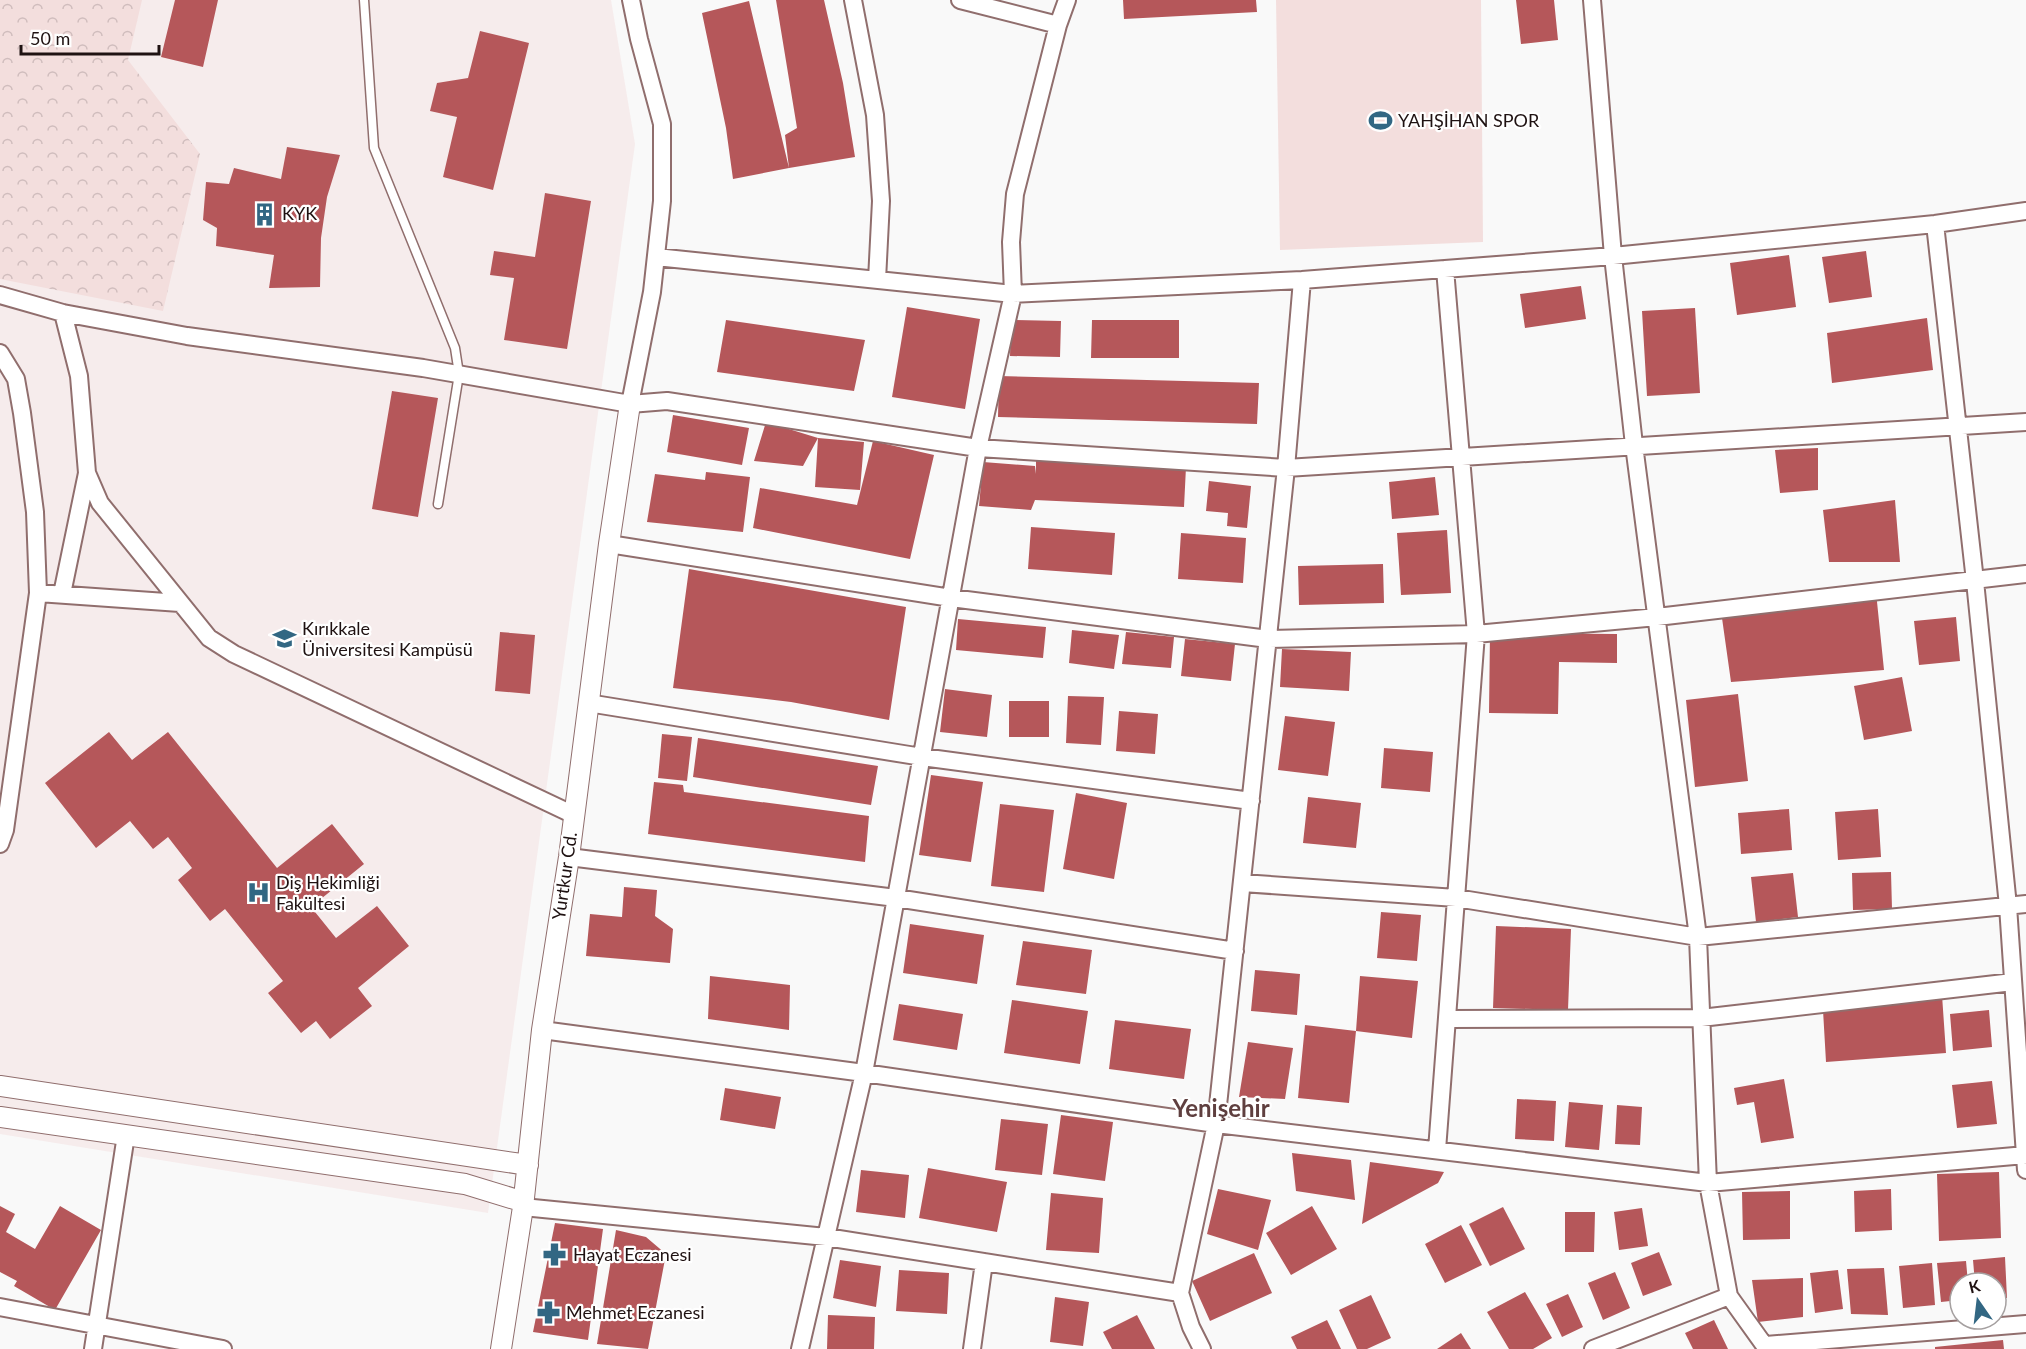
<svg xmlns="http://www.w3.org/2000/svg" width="2026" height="1349" font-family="Lato,sans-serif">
  <defs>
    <pattern id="forest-crowns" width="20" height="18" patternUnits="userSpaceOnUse" patternTransform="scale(1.5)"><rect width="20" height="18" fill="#f3dedd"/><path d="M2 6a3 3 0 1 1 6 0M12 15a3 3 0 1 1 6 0" fill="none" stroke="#d0bdbd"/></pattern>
  </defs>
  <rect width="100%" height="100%" fill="#f9f9f9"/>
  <path fill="#f6ecec" d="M0,0H611L635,144L488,1213L0,1134Z"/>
  <path fill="url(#forest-crowns)" d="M0,0H142L128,60L200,154L163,311L0,279Z"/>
  <path fill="#f3dedd" d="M1276,0H1481L1483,242L1280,250Z"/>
  <path fill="#b5575a" d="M175,0H218L203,67L161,57Z
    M776,0H824L843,83L855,157L789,168L785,135L797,128Z
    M1123,0H1256L1257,12L1124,19Z
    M1516,0H1554L1558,40L1521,44Z
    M749,1L789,168L733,179L726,128L702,13Z
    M480,31L529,43L493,190L443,177L457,117L430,111L437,83L468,78Z
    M287,147L340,155L327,197L321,238L320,287L269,288L274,255L216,246L217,228L203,220L206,182L229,184L234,168L281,179Z
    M545,193L591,201L567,349L504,340L514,278L490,275L494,251L535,257Z
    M1866,251L1872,297L1829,303L1822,257Z
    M1789,255L1796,307L1737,315L1730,263Z
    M1581,286L1586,319L1525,328L1520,294Z
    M907,307L980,319L965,409L892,397Z
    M1695,308L1700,393L1647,396L1642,311Z
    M1927,318L1933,370L1832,383L1827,333Z
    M726,320L865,340L854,391L717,372Z
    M1011,320L1061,321L1060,357L1010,356Z
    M1092,320H1179V358H1091Z
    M999,376L1259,383L1257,424L998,417Z
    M392,391L438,398L418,517L372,509Z
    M673,415L749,428L742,465L667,452Z
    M766,422L818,438L803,466L754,461Z
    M818,438L864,442L860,490L815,487Z
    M873,441L934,455L910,559L753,528L760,488L857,505Z
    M1818,448V490L1780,493L1775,450Z
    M1036,458L1186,467L1184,507L1035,500L1031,510L979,506L983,462L1035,466L1036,474Z
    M706,472L750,477L743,532L647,522L655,474L705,480Z
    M1435,477L1439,515L1392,519L1389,482Z
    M1209,481L1251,486L1247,528L1227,526L1228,513L1206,511Z
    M1895,500L1900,562H1829L1823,510Z
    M1031,527L1115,533L1112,575L1028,569Z
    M1447,530L1451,593L1401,595L1397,533Z
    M1181,533L1246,538L1243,583L1178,579Z
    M1383,564L1384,603L1299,605L1298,566Z
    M689,569L906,607L889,720L791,702L673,688Z
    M1876,592L1884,670L1731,682L1722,618Z
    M1956,617L1960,661L1919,665L1914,621Z
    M958,619L1046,627L1043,658L956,650Z
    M1072,630L1119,635L1114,669L1069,663Z
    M500,632L535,635L530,694L495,691Z
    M1126,632L1174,637L1171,668L1122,664Z
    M1490,633L1617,634V663L1559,662L1558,714L1489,713Z
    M1185,639L1235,644L1231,681L1181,676Z
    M1282,649L1351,652L1349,691L1280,687Z
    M1902,677L1912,731L1864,740L1854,686Z
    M945,689L992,695L987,737L940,732Z
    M1738,694L1748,781L1695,787L1686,700Z
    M1068,696L1104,697L1101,745L1066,743Z
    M1009,701H1049V737H1009Z
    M1119,711L1158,714L1155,754L1116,751Z
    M1285,716L1335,722L1328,776L1278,770Z
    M109,732L132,760L168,732L277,868L332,824L364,864L311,907L336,938L377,906L409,946L358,988L372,1006L330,1039L316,1021L301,1033L268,993L283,981L225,909L210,921L178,880L192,868L168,837L153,849L130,821L96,848L45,783Z
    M662,734L692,737L687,781L658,778Z
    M698,738L878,766L871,805L693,777Z
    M1384,748L1433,752L1430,792L1381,788Z
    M931,775L983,782L971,862L919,855Z
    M654,782L683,785L684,792L869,816L865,862L648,834Z
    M1076,793L1127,803L1114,879L1063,869Z
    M1308,797L1361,803L1356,848L1303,843Z
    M1000,804L1054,810L1044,892L991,886Z
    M1789,809L1792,850L1741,854L1738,813Z
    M1878,809L1881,857L1838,860L1835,812Z
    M1891,872L1892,909L1853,910L1852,873Z
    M1793,873L1798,917L1756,922L1751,877Z
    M624,887L657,890L655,916L673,929L670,963L586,956L590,914L622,917Z
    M1381,912L1421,915L1417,961L1377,958Z
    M910,924L984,935L977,984L903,973Z
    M1496,926L1571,929L1568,1010L1493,1008Z
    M1023,941L1092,950L1086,994L1016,985Z
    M1255,970L1300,974L1297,1015L1251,1011Z
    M710,976L790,985L789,1030L708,1019Z
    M1360,976L1418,981L1412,1038L1356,1031Z
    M1942,995L1946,1053L1826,1062L1823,1010Z
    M1012,1000L1088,1011L1080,1064L1004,1053Z
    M899,1004L963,1014L957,1050L893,1040Z
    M1989,1010L1992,1047L1953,1051L1950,1014Z
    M1115,1020L1191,1029L1184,1079L1109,1069Z
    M1305,1025L1356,1031L1349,1103L1298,1098Z
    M1248,1042L1293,1048L1285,1099L1239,1097Z
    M1784,1079L1794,1138L1761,1143L1754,1102L1737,1105L1734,1088Z
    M1992,1081L1997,1124L1957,1128L1952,1085Z
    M725,1088L781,1097L775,1129L720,1120Z
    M1517,1099L1556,1101L1554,1141L1515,1139Z
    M1569,1102L1603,1105L1599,1150L1565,1147Z
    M1617,1105L1642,1107L1640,1145L1615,1144Z
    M1061,1115L1113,1122L1105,1181L1053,1174Z
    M1001,1119L1048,1124L1042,1175L995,1170Z
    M1292,1153L1351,1160L1355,1200L1296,1191Z
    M1370,1162L1444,1172L1438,1183L1362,1224Z
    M928,1168L1007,1182L997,1232L919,1218Z
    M861,1170L909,1175L905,1218L856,1212Z
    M1999,1172L2001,1238L1939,1241L1937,1174Z
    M1218,1189L1271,1200L1258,1250L1207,1234Z
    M1891,1189L1892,1230L1855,1232L1854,1191Z
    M1790,1191V1239L1743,1240L1742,1192Z
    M1051,1193L1103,1198L1099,1253L1046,1250Z
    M0,1206L15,1214L6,1232L35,1249L60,1206L101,1230L55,1310L14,1286L17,1281L0,1272Z
    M1312,1206L1337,1249L1291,1275L1266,1233Z
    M1503,1207L1525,1249L1490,1266L1469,1224Z
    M1642,1208L1648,1246L1619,1250L1614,1212Z
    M1565,1212H1595L1594,1252H1565Z
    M555,1223L603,1229L588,1340L533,1332Z
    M1461,1225L1482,1265L1445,1283L1425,1244Z
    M616,1230L646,1237L666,1254L648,1349L597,1344Z
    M1659,1252L1672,1285L1643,1296L1631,1263Z
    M1254,1253L1272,1293L1210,1321L1192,1281Z
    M2005,1257L2007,1298L1996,1299V1283H1975L1973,1260Z
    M840,1260L881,1266L876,1307L833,1298Z
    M1966,1261L1968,1283H1960V1300L1941,1302L1937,1263Z
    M1932,1263L1935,1305L1903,1308L1899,1266Z
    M1884,1268L1888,1315L1851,1314L1847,1269Z
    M899,1270L949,1273L947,1314L896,1311Z
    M1838,1270L1843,1309L1815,1313L1810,1273Z
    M1615,1272L1630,1308L1603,1320L1588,1283Z
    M1803,1278V1317L1758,1322L1752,1280Z
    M1525,1292L1552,1338L1533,1349H1509L1487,1312Z
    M1568,1294L1583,1327L1562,1337L1546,1304Z
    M1371,1295L1391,1338L1367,1349H1357L1339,1310Z
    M1055,1297L1089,1302L1083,1346L1050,1342Z
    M828,1315L875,1317L874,1349H827Z
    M1137,1315L1155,1349H1112L1103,1332Z
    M1327,1320L1341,1349H1297L1291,1337Z
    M1714,1320L1728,1349H1693L1685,1333Z
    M1461,1333L1471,1349H1437Z
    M2003,1340L2004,1349H1935V1347Z"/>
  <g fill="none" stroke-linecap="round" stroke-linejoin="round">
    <defs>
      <path id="service" d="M364,0L374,148L455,348L459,374L438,504"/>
      <path id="minor" d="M853,0L875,115L881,201L877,280
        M960,0L1058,25
        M1592,0L1613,256L1634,445L1698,937L1708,1183L1729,1296L1767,1349
        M1935,224L1975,581L2008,906L2026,1170
        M656,257L1013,294L1302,280L1613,256L1935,224L2026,211
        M0,295L63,313L187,336L423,368L630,404L667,401L978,448L1286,468L2026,422
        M63,313L79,376L87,473L100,503L209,638L234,654L574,815
        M0,353L16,379L22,413L35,512L38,593L5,830L0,844
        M630,404L652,292L662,201V124L639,39L631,0
        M609,544L951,598L1268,639L1476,634L1657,617L2026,574
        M38,593L180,603
        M62,594L87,473
        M588,703L922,757L1251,801
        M569,857L896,898L1235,951
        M1242,883L1456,898L1698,937L2026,904
        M1447,1019L1701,1018L2013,982
        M542,1030L864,1073L1216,1124L1708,1183L2026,1155
        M1437,1150L1476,634L1445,269
        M523,1207L826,1237L1180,1293
        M0,1307L223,1349
        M1766,1345L2026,1324
        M93,1349L126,1135
        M800,1349L864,1073L978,448L1013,294L1011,242L1015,194L1058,25L1067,0
        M972,1349L984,1262
        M1202,1349L1191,1327L1180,1293L1216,1124L1286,468L1302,280
        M1593,1349L1729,1296"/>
      <path id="tertiary" d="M0,1086L528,1165
        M0,1117L465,1184L524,1202
        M501,1349L523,1207L542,1030L569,857L609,544L630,404"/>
    </defs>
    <use href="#service" stroke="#906e6d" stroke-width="11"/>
    <use href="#minor" stroke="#906e6d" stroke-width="20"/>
    <use href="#tertiary" stroke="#906e6d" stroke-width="22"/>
    <use href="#service" stroke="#fff" stroke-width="8"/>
    <use href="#minor" stroke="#fff" stroke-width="16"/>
    <use href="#tertiary" stroke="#fff" stroke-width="20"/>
  </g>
  <defs>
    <symbol id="stadium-bare" viewBox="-9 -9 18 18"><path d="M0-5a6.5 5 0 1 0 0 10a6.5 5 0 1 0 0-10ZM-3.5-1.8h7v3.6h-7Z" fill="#326783" stroke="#fff" stroke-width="2.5" paint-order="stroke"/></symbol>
    <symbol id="building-bare" viewBox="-9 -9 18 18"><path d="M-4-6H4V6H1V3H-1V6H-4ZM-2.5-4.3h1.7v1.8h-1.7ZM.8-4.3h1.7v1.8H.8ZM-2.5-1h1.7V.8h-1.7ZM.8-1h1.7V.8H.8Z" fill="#326783" stroke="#fff" stroke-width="2.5" paint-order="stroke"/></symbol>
    <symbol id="university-bare" viewBox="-9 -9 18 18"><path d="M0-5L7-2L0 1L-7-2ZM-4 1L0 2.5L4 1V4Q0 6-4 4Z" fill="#326783" stroke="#fff" stroke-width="2.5" paint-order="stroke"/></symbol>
    <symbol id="hospital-bare" viewBox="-9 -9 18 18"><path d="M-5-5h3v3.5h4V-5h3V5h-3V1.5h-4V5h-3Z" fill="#326783" stroke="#fff" stroke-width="2.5" paint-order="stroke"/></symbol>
    <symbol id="pharmacy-bare" viewBox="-9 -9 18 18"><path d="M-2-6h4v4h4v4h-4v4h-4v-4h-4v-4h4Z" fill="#326783" stroke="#fff" stroke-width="2.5" paint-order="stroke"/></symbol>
  </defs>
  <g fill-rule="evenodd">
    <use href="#stadium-bare" x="1364" y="104" width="33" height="33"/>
    <use href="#building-bare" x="248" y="198" width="33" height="33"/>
    <use href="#university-bare" x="268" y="622" width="33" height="33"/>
    <use href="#hospital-bare" x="242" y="876" width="33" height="33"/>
    <use href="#pharmacy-bare" x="538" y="1238" width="33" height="33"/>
    <use href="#pharmacy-bare" x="532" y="1296" width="33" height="33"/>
  </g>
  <g text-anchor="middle" stroke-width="4.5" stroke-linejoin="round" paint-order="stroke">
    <g font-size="18" fill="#1f1212" stroke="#fff" text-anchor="start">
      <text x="1398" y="127">YAHŞİHAN SPOR</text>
      <text x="282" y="220">KYK</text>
      <text x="302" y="635">Kırıkkale<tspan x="302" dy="21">Üniversitesi Kampüsü</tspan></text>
      <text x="276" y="889">Diş Hekimliği<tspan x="276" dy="21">Fakültesi</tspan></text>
      <text x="573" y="1261">Hayat Eczanesi</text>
      <text x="566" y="1319">Mehmet Eczanesi</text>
    </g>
    <g font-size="18" fill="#1f1212" stroke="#fff">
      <text transform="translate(565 876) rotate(-82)" y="6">Yurtkur Cd.</text>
    </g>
    <g font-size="24" font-weight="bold" fill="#5f3f3f" stroke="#fff">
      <text x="1221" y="1117">Yenişehir</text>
    </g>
  </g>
  <g transform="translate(1978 1301) rotate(346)"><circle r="28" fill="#ffffff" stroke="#a5a0a0" stroke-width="1.5"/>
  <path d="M0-4.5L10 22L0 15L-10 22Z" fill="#326783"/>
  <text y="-9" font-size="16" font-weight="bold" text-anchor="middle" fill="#1f1212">K</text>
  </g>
  <path d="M21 45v9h138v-9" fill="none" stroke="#1f1212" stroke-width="3"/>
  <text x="30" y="45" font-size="18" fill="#1f1212" stroke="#ffffff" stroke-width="4.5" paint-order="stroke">50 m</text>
</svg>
